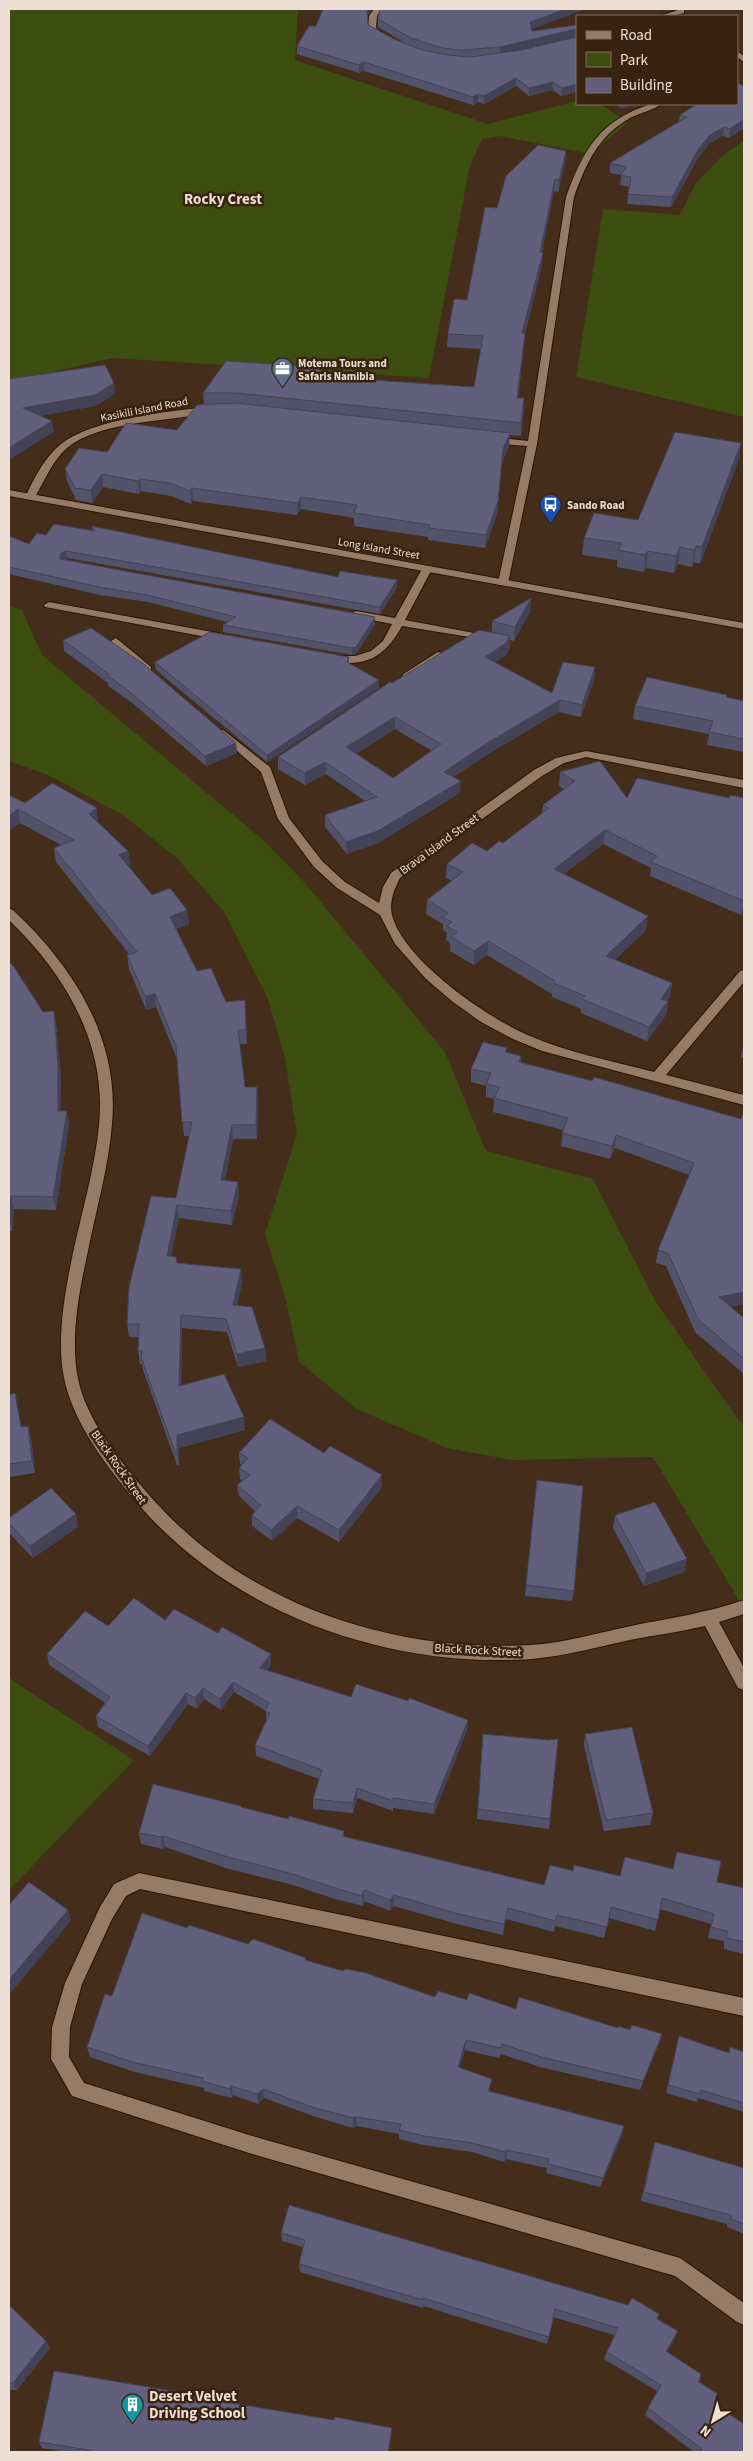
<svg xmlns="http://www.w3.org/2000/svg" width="753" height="2461" font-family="'Source Sans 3',sans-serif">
  <rect width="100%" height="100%" fill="#442d1a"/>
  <path fill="#3c4f11" d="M9,9H298L295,60L488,124L577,101V104H600L628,122L591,154L500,136L482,139L470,165L429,378L112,358L9,382Z
    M744,140V417L576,377L603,209L680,215L696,183L719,159Z
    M9,606L22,610L42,655L262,839L305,883L445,1052L486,1151L593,1179L655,1301L737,1418L744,1424V1607H743L653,1457L513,1460L447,1448L357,1409L299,1362L286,1300L265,1234L297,1134L285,1058L268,999L224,912L177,858L123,815L48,775L9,761Z
    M9,1676L13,1681L134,1760L9,1890Z"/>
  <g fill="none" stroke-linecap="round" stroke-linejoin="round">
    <defs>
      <path id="service" d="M139,1873L744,1998V2016L140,1889L126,1896L112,1919L82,1984L70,2027L69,2057L84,2083L249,2135L680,2258L744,2303V2325L737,2322L675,2276L249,2153L72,2096L51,2059L52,2027L65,1983L100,1907L114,1884Z"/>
      <path id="minor" d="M374,9H381L377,16L376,28L388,37V41H382L368,29L369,16Z
        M681,9H684V13L671,16H660Z
        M737,51L744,56V62L737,57Z
        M651,104H662C653,110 640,113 630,118C598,136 586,164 574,197L537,444L508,583L507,585H499L498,583L527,446L491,443L486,440L491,437L528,441L566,197C583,150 600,120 651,104Z
        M209,407L214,410L212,412C170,422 101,420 67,448C51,462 44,483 33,500L25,498C33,479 45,457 61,444C92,419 170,411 209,407Z
        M427,566L432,569L405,620L490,636L495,639L494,641L402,626C385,657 365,669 328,660V656H355L371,651L383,641L392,624L356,617L351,614L356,611L395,618L422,569Z
        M49,602L223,634L228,637L223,640L45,607L44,605Z
        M116,638L151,667V671H143L112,643L111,641Z
        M438,652L442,653V657L411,677L407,678L402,675Z
        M223,730L270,767L289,818L322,861L345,882L379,903L383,887L391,873L534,770L556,758L586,751L744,780V788L586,757L564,763L542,776L400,878C394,890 389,902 392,915C403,960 489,1019 530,1036C569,1053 613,1061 654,1072L740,971L744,970V982L666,1075L744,1095V1105L542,1051L513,1039L481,1022L453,1002L426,979L395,944L380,915L337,888L314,867L278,819L261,772L219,735V731Z
        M9,909L13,910C73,966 120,1039 112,1124C109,1166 96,1210 88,1251C79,1292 70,1337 78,1379C87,1420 117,1457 144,1489C237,1601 386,1653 530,1645C564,1643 597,1633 631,1626C669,1618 707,1613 744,1600V1614L719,1622L744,1668V1690L738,1688L705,1626C680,1632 655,1635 630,1640C598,1647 565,1656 532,1659C385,1669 227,1612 133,1498C102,1460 68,1416 62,1366C58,1326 66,1287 74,1248C83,1208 95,1166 99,1125C107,1044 65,974 9,920Z"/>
      <path id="tertiary" d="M9,490L744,623V629L9,496Z"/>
    </defs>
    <use href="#service" stroke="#2a1503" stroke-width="2"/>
    <use href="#minor" stroke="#2a1503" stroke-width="2"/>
    <use href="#tertiary" stroke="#2a1503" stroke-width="2"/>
    <use href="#service" fill="#967b66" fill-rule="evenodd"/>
    <use href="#minor" fill="#967b66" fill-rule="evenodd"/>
    <use href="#tertiary" fill="#967b66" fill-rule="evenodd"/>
  </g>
  <path fill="#53526b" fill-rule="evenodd" d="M323,9H372L368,15V25L396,40L410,46L378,27V19L532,29V31L577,25V92L561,96L553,90L529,96L516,86L484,104L478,102L473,105L364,71L359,73L297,54V46L316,26Z
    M744,87V128L729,138L723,136L709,144L698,158L671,207L627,204L629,187L620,185L621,175L610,173V163L679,122L680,115Z
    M615,104H639L622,108Z
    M566,151L565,163L558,192L554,191L542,252V265L525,333L524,346L518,398H524L521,436L510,435L509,446L502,462L497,514L485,548L428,540V537L354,526V518L301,509L297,515L193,501L191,504L171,496L141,491L139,494L103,487L92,503L76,500L67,481L65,469L107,452L177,430L204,404L203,393L321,372L373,380L474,387L481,349L447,347L448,334L467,300L497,208Z
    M741,443L739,459L700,564L694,562L692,567L678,564L674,573L646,568L644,572L617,567V560L582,555L584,538L638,520Z
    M92,526L338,577L397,580V587L380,614L67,558L65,559L375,624L356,654L352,655L223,632V625L227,622L148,602L100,595L9,574V536L29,544L46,535L92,531Z
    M531,598L530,612L514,641L510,640V648L505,656L495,662L552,693L595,667L594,680L581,717L559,712L488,754L453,777L460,793L378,843L347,854L325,827V815L365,801L326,774L305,785L278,769V757L392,683L492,632V621ZM395,729L432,751L393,778L356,754Z
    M63,640L236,743L237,753L206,766L131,702L108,686V683L64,651Z
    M349,657V663L379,688L267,762L156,670L155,662Z
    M727,695L726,697L744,701V752L707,745L709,734L633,719L635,706Z
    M560,772L627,798H744V911L741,915L650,876L651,868L603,844L564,874L646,930L615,960L672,983L670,997L667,1001H668L666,1015L647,1041L581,1013V1009L552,997V994L487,955L474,965L450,951V943L446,940L447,933L443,930V924L426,914L427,900L452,881L446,878L447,864L487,851L503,843L542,814L543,805L564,789L559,786Z
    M9,795L25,803L98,822L128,851L130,864L128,865L152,895L187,910L189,924L176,929L197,971L226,1002L246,1013L247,1044H240L245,1087L258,1100L257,1139H233L225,1180L238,1182L239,1195L232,1225L179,1218L171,1257L177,1263L242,1282L237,1306L265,1348L266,1361L238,1367L227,1332L182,1328L181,1386L245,1430L179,1448V1465H177L143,1370L142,1364H140L138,1351L139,1337H129L127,1324L176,1198L189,1136H184L177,1059L156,1007L146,1010L129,969L127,955L129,954L56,862L54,848L61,845L20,823L9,831Z
    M9,961L43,1012L54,1011L56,1024L61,1078L60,1111L69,1124L56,1210L14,1209L12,1231H9Z
    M744,1042V1058L741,1057Z
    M507,1052L521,1056V1062L741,1119L744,1110V1304L731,1307L744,1318V1374L695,1332L666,1266L656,1263L658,1250L689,1175L615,1148L610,1159L561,1146L563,1130L493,1112L494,1099L486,1097V1086L471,1082V1069Z
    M9,1395L22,1427L31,1438L35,1473L9,1477Z
    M239,1453H324L382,1475V1487L339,1542L297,1518L272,1541L252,1526V1515L255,1511L239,1496L237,1485L242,1481L240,1479L239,1468L241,1465L240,1464Z
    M537,1480L574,1591L572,1601L525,1596Z
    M615,1515L687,1559L684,1572L644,1586L613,1528Z
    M9,1518L78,1527L33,1558L9,1533Z
    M165,1620L271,1665L267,1670L351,1697L468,1720L467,1730L434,1814L393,1808V1811L357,1798L353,1813L313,1809V1799L319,1779L256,1756L255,1745L266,1721V1711L234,1692L221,1710L204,1699L197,1709L188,1704L150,1756L98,1727L96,1716L105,1703L49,1665L47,1654L108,1626Z
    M483,1734L550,1819L549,1829L477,1819Z
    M585,1734L653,1813L650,1825L604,1831L584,1746Z
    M241,1808L288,1819L344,1831V1837L544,1885L573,1871L620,1876L673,1869L677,1852L717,1882L744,1888V1954L724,1949V1941L708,1938L711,1924L660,1909L655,1931L609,1918L604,1938L555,1926L554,1932L506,1919L503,1935L457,1924L394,1906L390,1911L364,1901L363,1906L335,1899L290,1884L229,1869L165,1847L163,1849L141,1844L139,1833Z
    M187,1928L248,1944L435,1997L467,2000L618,2028L662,2034L659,2044L640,2090L540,2067L501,2054L499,2058L465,2050L459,2068L490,2089V2091L624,2126L622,2135L600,2187L546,2173L547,2168L506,2159L504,2162L472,2152L423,2145L399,2139V2134L357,2126L353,2128L316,2117L264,2098L258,2104L233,2095L232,2098L204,2091V2088L135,2072L90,2057L87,2047L112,1996Z
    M679,2036L728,2053L730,2047L744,2052V2112L698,2098L697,2102L666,2093Z
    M655,2142L744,2168V2239L743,2238L744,2234L727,2227V2224L641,2201L652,2151Z
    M281,2233L657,2319L674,2339L667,2352L699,2382L744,2452H694L645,2415L657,2391L604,2359L614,2335L553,2317L547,2344L423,2306V2308L300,2272L299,2264L303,2247L282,2241Z
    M9,2305L50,2348L17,2390H9Z
    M220,2399L221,2402L334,2420L392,2428L389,2452H66L42,2448L39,2442Z"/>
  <path fill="#444257" d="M367,9H372L367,16Z
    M566,9H586L530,30V22Z
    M577,29V37L500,55V47Z
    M364,62V71L359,73V65Z
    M516,78V86L484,104V96Z
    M553,82V90L529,96V88Z
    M577,84V92L561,96L562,88Z
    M478,94V102L473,105V97Z
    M623,104H639L622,108Z
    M744,119V128L729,138L730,129Z
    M724,127L723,136L709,144L698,158L671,207L672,197L699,148L710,135Z
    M566,151L565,163L558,192L559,180Z
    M555,179L554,191L539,265L540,252Z
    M543,253L542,265L521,346L522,333Z
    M525,333L524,346L516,411L517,398Z
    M114,383L115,394L96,406L24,419L23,408Z
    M524,398V411L521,436V423Z
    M52,421L54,432L9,460V448Z
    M510,433L509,446L502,462L497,514L485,548L486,535L503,449Z
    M741,443L739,459L700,564L702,547Z
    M102,474L103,487L92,503L91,490Z
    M140,479L141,491L139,494L138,481Z
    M192,488L193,501L191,504L190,491Z
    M301,497V509L297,515V503Z
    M696,546L694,562L692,567L694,550Z
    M680,547L678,564L674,573L676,556Z
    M66,551L67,558L61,561L60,554Z
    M648,551L646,568L644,572L645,555Z
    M397,580V587L380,614V607Z
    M531,598L530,612L514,641L515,627Z
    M375,617V624L356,654L352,655V648Z
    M510,636V648L505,656L485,669V657Z
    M595,667L594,680L581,717L582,705Z
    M379,680V688L267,762V755Z
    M560,700L559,712L488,754L443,784L444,772L489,742Z
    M395,717V729L347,760L346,747Z
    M236,743L237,753L206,766L205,756Z
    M325,762L326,774L305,785V773Z
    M461,781L460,793L378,843L347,854L346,842Z
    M97,808L98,822L91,828L89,814Z
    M18,809L20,823L9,831V816Z
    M605,830L603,844L553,883L554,869Z
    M128,851L130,864L121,869L119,855Z
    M744,900V911L741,915L744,901Z
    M187,910L189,924L172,930L170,917Z
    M648,916L646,930L605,970L606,956Z
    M488,941L487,955L474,965V951Z
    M672,983L670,997L659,1013L661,999Z
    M155,994L156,1007L146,1010L145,996Z
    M668,1001L666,1015L647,1041L649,1027Z
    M54,1011L56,1024L61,1078L60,1124L58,1111Z
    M257,1087L258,1100L257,1139L256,1125Z
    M67,1111L69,1124L56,1210L53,1197Z
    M232,1125L233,1139L222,1193L221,1180Z
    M616,1135L615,1148L610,1159L612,1146Z
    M238,1182L239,1195L232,1225L231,1211Z
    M11,1196L14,1209L12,1231L9,1218Z
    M177,1205L179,1218L168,1270L167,1256Z
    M241,1269L242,1282L235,1318L233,1305Z
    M744,1292V1304L716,1309L719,1297Z
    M181,1315L182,1328L180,1399L179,1386Z
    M265,1348L266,1361L238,1367L237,1354Z
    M244,1417L245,1430L179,1448V1465L177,1452V1435Z
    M28,1426L31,1438L35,1473L32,1461Z
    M382,1475V1487L339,1542V1530Z
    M297,1506V1518L272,1541L271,1530Z
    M76,1514L78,1527L33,1558L30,1546Z
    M687,1559L684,1572L644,1586L646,1573Z
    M271,1654V1665L261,1679L260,1668Z
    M233,1682L234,1692L221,1710L220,1699Z
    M203,1688L204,1699L197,1709L195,1698Z
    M186,1693L188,1704L150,1756L148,1746Z
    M468,1720L467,1730L434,1814V1804Z
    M357,1788V1798L353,1813V1803Z
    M163,1836L165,1847L163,1849L161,1837Z
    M364,1890V1901L363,1906L362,1896Z
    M394,1895V1906L390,1911V1900Z
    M508,1908L506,1919L503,1935L504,1924Z
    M68,1910L71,1921L9,1995V1980Z
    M662,2034L659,2044L640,2090L643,2081Z
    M466,2040L465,2050L457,2077L458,2067Z
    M231,2086L233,2095L232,2098L230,2089Z
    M263,2089L264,2098L258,2104L257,2094Z
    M356,2117L357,2126L353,2128V2118Z
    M624,2126L622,2135L600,2187L603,2178Z
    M507,2150L506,2159L504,2162L505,2152Z
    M678,2331L674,2339L663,2359L666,2351Z
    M46,2341L50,2348L17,2390L13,2383Z"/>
  <path fill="#615f7c" stroke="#444257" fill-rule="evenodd" d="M323,9H367L368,25L396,40L422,50L447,55L471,57L521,50L577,37V84L562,88L553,82L529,88L516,78L484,96L478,94L473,97L364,62L359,65L297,46L309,26H316Z
    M380,9H566L530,22L532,31L577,25V29L500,47L461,50L442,48L411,38L378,19Z
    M737,82L744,87V119L730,129L724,127L710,135L699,148L672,197L628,194L631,177L620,175L627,167L610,163L687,117L680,115L697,104H737Z
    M538,145L566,151L559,180L555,179L540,252L543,253L522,333H525L517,398H524L521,423L237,393H203L226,361L321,367L319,372L373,378L372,380L474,387L483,336L448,334L454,299L467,300L485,207L497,208L506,176Z
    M105,365L114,383L95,395L23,408L52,421L9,448V379Z
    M236,403L510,433L503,449L498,501L486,535L429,528L430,525L354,513L357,505L301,497L297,503L192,488L190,491L170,483L140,479L138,481L102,474L91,490L75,488L65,469L79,448L107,452L126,423L177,430L197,405Z
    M675,432L741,443L702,547L696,546L694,550L680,547L676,556L648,551L645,555L618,550L622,543L584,538L594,513L638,520Z
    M54,524L95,531L92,526L338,577L340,571L397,580L380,607L66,551L60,554V559L375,617L356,647L352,648L223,625L236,617L147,595L99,587L9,567V536L29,544L37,533L46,535Z
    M531,598L515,627L492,621Z
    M91,628L145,665L236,743L205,756L130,692L107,675L109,674L63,640Z
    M479,630L510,636L506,643L485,657L552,693L563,662L595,667L582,705L560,700L489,742L444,772L461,781L378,831L346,842L325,815L377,797L325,762L305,773L278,757L390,682L392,683ZM395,717L441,744L393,778L346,747Z
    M210,632L349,657L347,662L379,680L267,755L155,662Z
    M647,677L727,695L726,697L744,701V739L709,732L713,721L635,706Z
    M600,761L627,798L637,778L729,798L730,795L744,798V901L651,862L657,856L605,830L554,869L648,916L606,956L672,983L661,999L668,1001L649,1027L582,999L585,996L553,983L555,981L488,941L474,951L451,937L457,932L447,926L452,922L443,917L448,913L427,900L463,872L447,864L472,843L487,851L499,841L503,843L549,808L543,805L575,781L560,772Z
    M52,783L97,808L89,814L128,851L119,855L152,895L170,888L187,910L170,917L197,971L211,968L226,1002L245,1000L246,1030H238L245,1087H257L256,1125H232L221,1180L238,1182L231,1211L177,1205L167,1256L176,1257L177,1263L241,1269L233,1305L252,1307L265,1348L237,1354L226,1319L181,1315L179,1386L224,1374L244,1417L177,1435V1452H175L141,1357L142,1351H138L139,1324H127L129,1287L151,1196L176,1198L192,1122H182L176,1046L155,994L145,996L127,955L137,952L54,848L74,840L18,809L9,816V795L25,803Z
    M9,961L14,967L43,1012L54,1011L58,1065V1111H67L53,1197L11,1196L9,1218Z
    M483,1042L507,1048L505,1052L521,1056L519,1062L592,1081L594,1077L741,1119L744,1110V1292L719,1297L744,1318V1359L698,1319L668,1253L658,1250L694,1163L616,1135L612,1146L562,1133L568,1118L494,1098L500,1087L486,1084L491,1073L471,1069Z
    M15,1393L21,1427L28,1426L32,1461L9,1464V1395Z
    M270,1419L324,1453L330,1446L382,1475L339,1530L297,1506L271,1530L252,1515L261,1505L237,1485L250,1475L239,1468L248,1458L239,1453Z
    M537,1480L583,1486L574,1591L526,1585Z
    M51,1488L76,1514L30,1546L9,1523V1518Z
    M655,1502L687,1559L646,1573L615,1515Z
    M134,1598L165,1620L174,1609L218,1633L222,1627L271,1654L260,1668L351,1697L356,1684L408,1701L409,1698L468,1720L434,1804L393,1798V1801L357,1788L353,1803L313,1799L322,1770L255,1745L270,1713L265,1711L269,1703L233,1682L220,1699L203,1688L195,1698L186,1693L148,1746L96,1716L110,1697L47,1654L85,1611L108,1626Z
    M632,1727L653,1813L606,1820L585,1734Z
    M483,1734L549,1740L558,1739L550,1819L478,1809Z
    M153,1784L241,1806V1807L288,1819L289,1816L344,1831L342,1836L544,1885L550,1865L573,1871L574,1865L620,1876L625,1857L673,1869L677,1852L721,1861L717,1882L744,1888V1942L727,1938V1931L711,1927L714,1914L662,1898L658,1920L611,1907L607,1927L557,1915L555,1921L508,1908L504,1924L458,1914L394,1895L390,1900L364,1890L362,1896L335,1888L289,1873L228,1857L163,1836L161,1837L139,1833Z
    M29,1882L68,1910L9,1980V1905Z
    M142,1913L187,1928L189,1925L248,1944L253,1939L306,1958L305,1960L343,1971L346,1969L366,1973L435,1997L438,1991L467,2000L469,1993L516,2009L519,1997L618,2028V2026L630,2030L632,2025L662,2034L643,2081L541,2057L502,2044L501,2048L466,2040L458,2067L492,2079L488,2091L624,2126L603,2178L548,2164L549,2159L507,2150L505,2152L473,2143L424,2136L399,2130L401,2124L356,2117L353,2118L315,2108L263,2089L257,2094L231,2086L230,2089L202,2081L203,2078L132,2062L87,2047L105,1994L112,1996Z
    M679,2036L729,2053L730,2047L744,2052V2103L700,2090V2094L668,2085Z
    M655,2142L744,2168V2224L731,2219V2215L644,2192Z
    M289,2205L628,2305L632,2298L659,2314L657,2319L678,2331L666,2351L701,2374L699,2382L718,2394L714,2404L744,2424V2452H700L702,2449L648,2408L661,2385L607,2352L618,2328L555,2309L549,2337L423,2298V2300L299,2264L305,2240L281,2233Z
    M9,2305L46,2341L13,2383H9Z
    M54,2371L220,2399V2401L334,2420L335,2417L392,2428L388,2452H100L39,2442Z"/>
  <defs>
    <symbol id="office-pin" viewBox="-11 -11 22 30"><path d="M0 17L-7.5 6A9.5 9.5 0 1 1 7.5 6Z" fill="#5c6f8a" stroke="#392310"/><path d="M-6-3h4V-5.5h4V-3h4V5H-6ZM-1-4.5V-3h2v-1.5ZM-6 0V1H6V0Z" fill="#fff"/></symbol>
    <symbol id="bus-pin" viewBox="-11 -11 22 30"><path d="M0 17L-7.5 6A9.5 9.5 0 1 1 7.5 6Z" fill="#1a4fb4" stroke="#392310"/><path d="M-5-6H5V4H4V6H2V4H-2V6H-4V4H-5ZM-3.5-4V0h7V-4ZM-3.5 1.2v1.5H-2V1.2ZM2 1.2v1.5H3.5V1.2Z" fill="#fff"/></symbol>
    <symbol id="building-pin" viewBox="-11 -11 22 30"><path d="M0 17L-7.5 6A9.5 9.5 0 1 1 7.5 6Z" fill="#0f9aa8" stroke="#392310"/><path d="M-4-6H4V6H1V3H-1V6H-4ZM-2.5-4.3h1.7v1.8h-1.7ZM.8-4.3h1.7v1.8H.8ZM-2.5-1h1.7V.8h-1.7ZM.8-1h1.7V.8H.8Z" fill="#fff"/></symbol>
  </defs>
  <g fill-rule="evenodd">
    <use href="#office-pin" x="270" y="356" width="25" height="34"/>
    <use href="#bus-pin" x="538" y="492" width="25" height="34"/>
    <use href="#building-pin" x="120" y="2392" width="25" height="34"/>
  </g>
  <g text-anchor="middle" stroke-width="5" stroke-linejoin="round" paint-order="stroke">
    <g font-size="11" font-weight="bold" fill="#eedfd4" stroke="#392310" text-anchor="start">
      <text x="298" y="367">Motema Tours and<tspan x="298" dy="13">Safaris Namibia</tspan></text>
      <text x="567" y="509">Sando Road</text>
    </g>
    <g font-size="11" fill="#eedfd4" stroke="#392310">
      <text transform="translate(144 409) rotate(-11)" y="4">Kasikili Island Road</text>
      <text transform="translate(379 548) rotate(10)" y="4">Long Island Street</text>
    </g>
    <g font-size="12" fill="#eedfd4" stroke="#392310">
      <text transform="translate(439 844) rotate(-36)" y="4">Brava Island Street</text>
      <text transform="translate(119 1467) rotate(55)" y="4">Black Rock Street</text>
      <text transform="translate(478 1650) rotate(3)" y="4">Black Rock Street</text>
    </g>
    <g font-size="15" font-weight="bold" fill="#eedfd4" stroke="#392310">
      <text x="223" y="204">Rocky Crest</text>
    </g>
    <g font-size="15" font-weight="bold" fill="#eedfd4" stroke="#392310" text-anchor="start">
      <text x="149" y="2401">Desert Velvet<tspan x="149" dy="17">Driving School</tspan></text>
    </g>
  </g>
  <rect width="753" height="2461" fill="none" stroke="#eedfd4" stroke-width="20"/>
  <rect x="576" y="15" width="162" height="90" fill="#392310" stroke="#816e5e"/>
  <rect x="586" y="31" width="25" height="8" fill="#967b66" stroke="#816e5e"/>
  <text x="620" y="40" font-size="15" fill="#eedfd4">Road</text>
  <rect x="586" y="52" width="25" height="15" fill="#3c4f11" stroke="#816e5e"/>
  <text x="620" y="65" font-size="15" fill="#eedfd4">Park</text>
  <rect x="586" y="78" width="25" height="15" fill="#615f7c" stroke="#816e5e"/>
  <text x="620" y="90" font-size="15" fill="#eedfd4">Building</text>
  <g transform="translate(713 2421) rotate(217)" stroke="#392310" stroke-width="4" paint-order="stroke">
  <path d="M0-4L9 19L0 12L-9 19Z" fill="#eedfd4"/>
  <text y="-8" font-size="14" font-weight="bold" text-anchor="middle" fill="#eedfd4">N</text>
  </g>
</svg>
